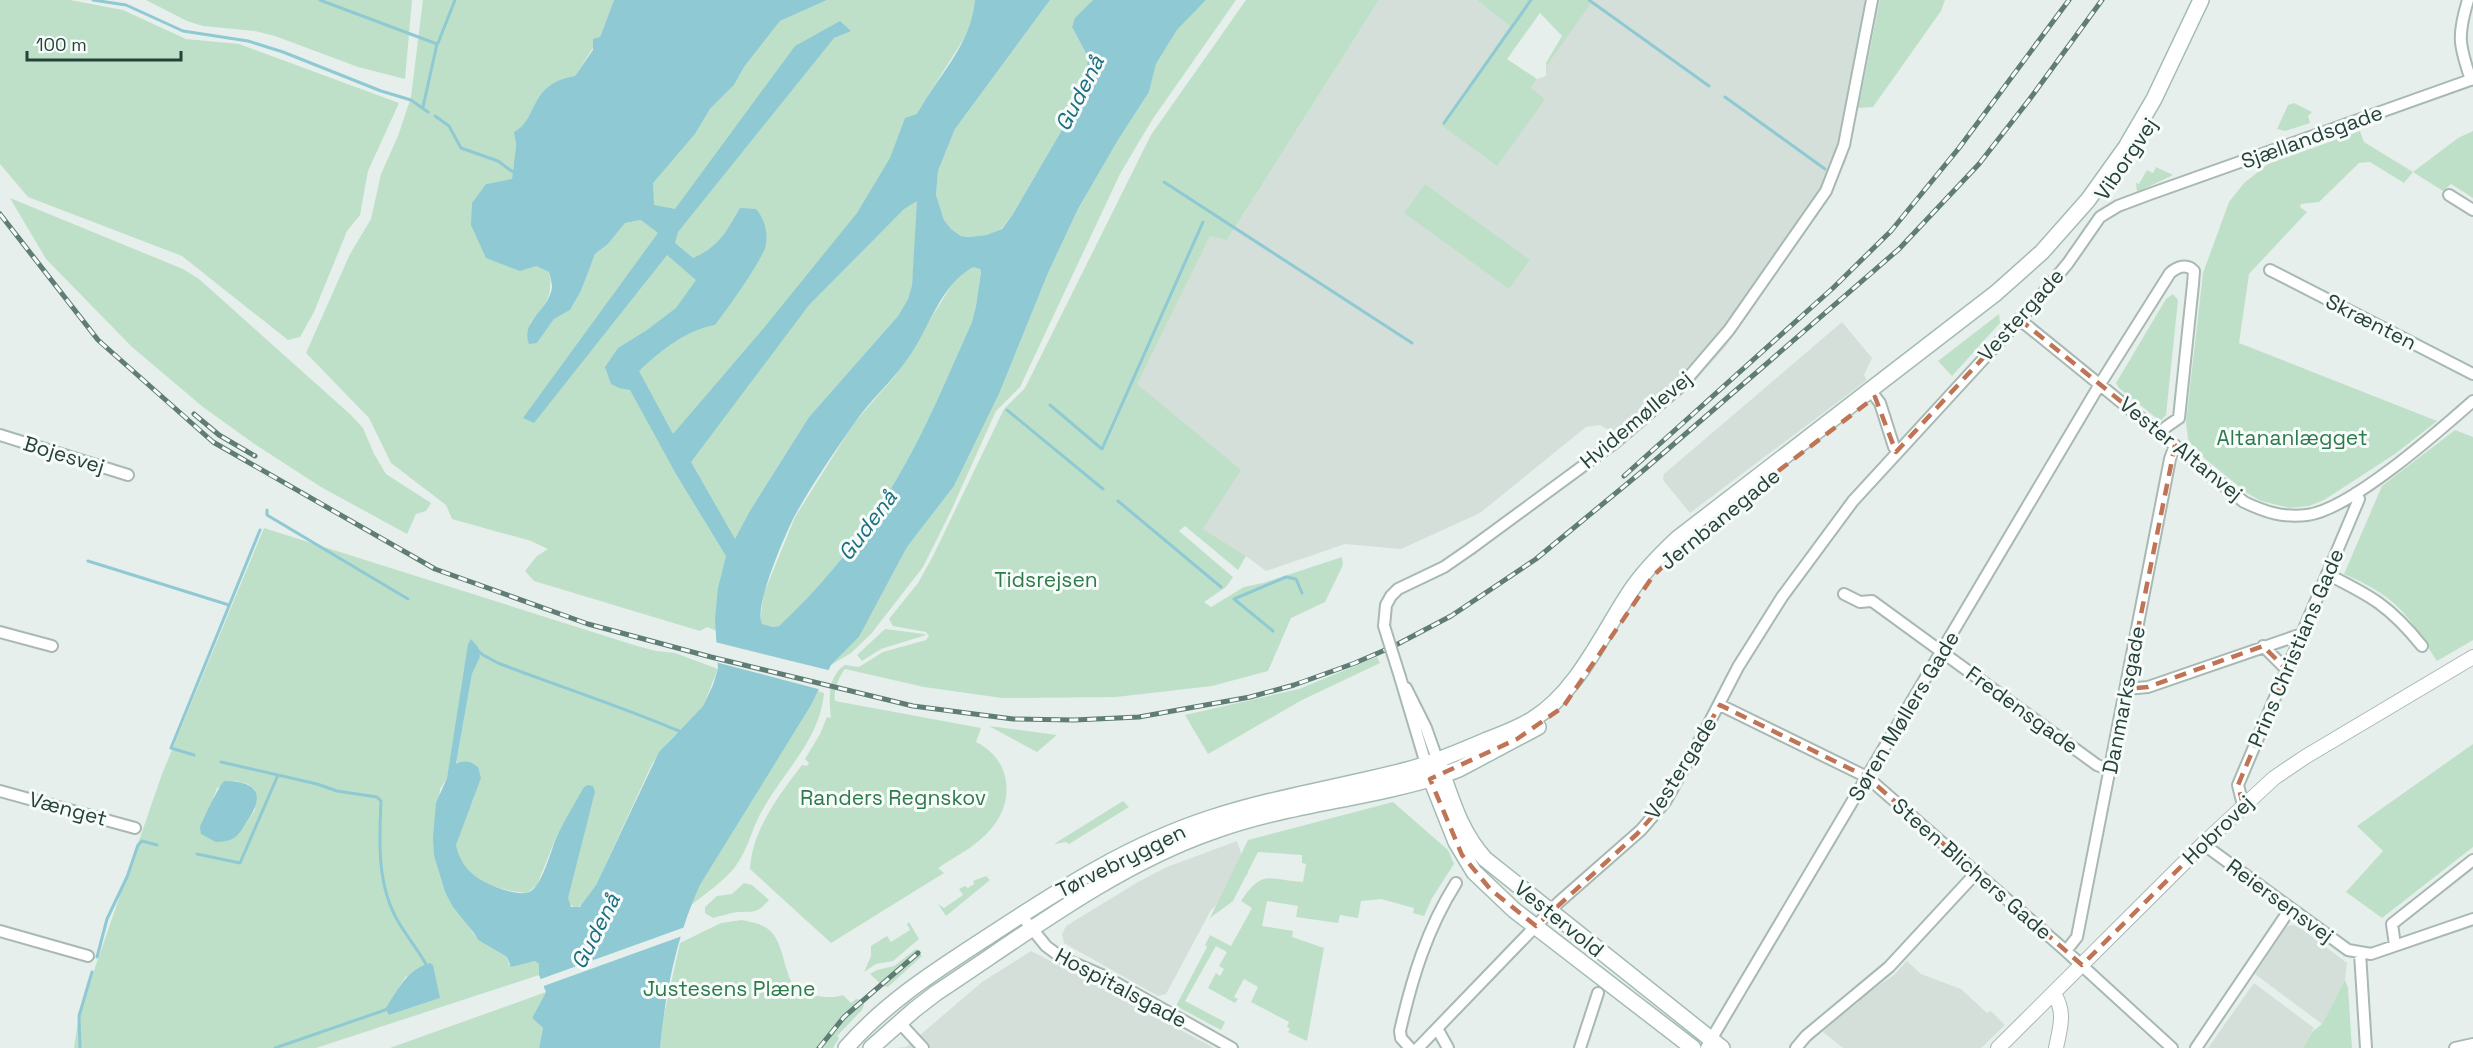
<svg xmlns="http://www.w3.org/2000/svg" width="2473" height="1048" font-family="'Space Grotesk',sans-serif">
  <rect width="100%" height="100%" fill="#e6efeb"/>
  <path fill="#d4dfda" d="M1379,0H1477L1511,26L1441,125L1545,100L1531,88L1537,79L1546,76V67L1592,0H1880L1846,161L1831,190L1808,227L1726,346L1687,390L1626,440L1600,425L1586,427L1480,513L1401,549L1345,544L1266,571L1246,556L1203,530L1136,384L1210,235L1227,240Z
    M1842,322L1872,358L1864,375L1867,380L1690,513L1663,480L1664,474Z
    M1237,841L1248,874L1211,910L1166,994L1158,996L1064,943L1062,934L1066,926L1138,882L1167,867Z
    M2291,925L2298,926L2347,963L2345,980L2322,1024L2255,974L2286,927Z
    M1031,951L1105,989L1214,1048H895L906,1047L982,982Z
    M1907,961L1921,974L1961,989L1987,1013L1991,1011L2005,1025L1981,1048H1843L1823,1032L1836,1018L1858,1003L1859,999L1894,975Z
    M2254,983L2314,1028L2303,1048H2208Z"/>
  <path fill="#bfe0c8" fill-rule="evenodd" d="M0,0H70L123,10L186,39L239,44L399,103L368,171L360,215L347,231L314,312L300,337L288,340L182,256L28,197L0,164Z
    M146,0H412L405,79L358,67L275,36L255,31L203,26L187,21Z
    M423,0H614L600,37L575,76C528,83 539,119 514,132L516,145L512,180L486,184L536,266L549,272C554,297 545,304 530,323L537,343L554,319L570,310L581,291L595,254L608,244L625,223L641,220L652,183L695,134L710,109L734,85L744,67L780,21L827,0H975L973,19L965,37L920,108L912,140L918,207L912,285L908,299L898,316L809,417L751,509L717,611V631L707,627L700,631L534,581L525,571L537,556L548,549L531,541L452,519L446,505L391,463L369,418L306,353L350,254L371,219L381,174L398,136L411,97Z
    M1050,0H1093L1073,24L1072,27L1088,57L1084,92L1013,214L1001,229L986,235L969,237L961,236L951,229L944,220L936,195L938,171L955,129Z
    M1206,0H1236L1152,120L1120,174L1020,387L996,411L950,513L923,567L871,634L851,653L831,665L859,637L907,547L954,486L999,394L1048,273L1078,209L1118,140L1149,92L1156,64L1177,30Z
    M1246,0H1379L1227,240L1210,236L1137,384L1241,470L1203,529L1246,556L1238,570L1185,526L1179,531L1233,577L1226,587L1204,602L1211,607L1244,587L1263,583L1342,557L1343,565L1325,602L1291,618L1268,671L1212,686L1116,697L1002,698L924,687L845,669C839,676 833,692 835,701L981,728L976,742C1011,759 1016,800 991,829C977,846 956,856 938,868L944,873L831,943L750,869C752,830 779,795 802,765L807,766L809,763L805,759L820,734L827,717L831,718C829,700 827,676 845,665L859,667L883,652L926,640L929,636L926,632L893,626L889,619L918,583L933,556L1004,409L1025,388L1151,135Z
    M1477,0H1590L1592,2L1546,67V63L1562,36L1540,13L1507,59L1537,79L1531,88L1545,99L1497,166L1441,125L1510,26Z
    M1880,0H1945L1941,11L1873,107L1858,108Z
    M2294,103L2312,112L2308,116L2310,123L2285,131L2277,129L2288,105Z
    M2360,131L2364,142L2413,172L2458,138L2473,131V198L2451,184L2443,191L2413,172L2404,183L2370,162L2359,163L2319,202L2301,204L2300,207L2307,212L2249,274L2239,343L2437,421L2395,454L2324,500L2309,506L2290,508L2261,501L2247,493L2197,452L2188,439L2186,422L2203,273L2229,202L2244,183L2268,164Z
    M2156,167L2173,175L2137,192L2136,183L2139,184L2147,170L2153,173Z
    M1425,184L1530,260L1509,289L1404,213Z
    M10,198L183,269L199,279L351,415L363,428L374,454L386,474L431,503L426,511L416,514L407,534L321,487L253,443L203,407L132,347L46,259Z
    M973,266L980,269L981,272L976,306L972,322C948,375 926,430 896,480C864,534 825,583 779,626L773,627L762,624L760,620L764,593L795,517L854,423L895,376L956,278Z
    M2173,294L2178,300L2166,415L2160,421L2119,388L2116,383L2166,299Z
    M1999,314L2000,323L1952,376L1938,361Z
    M2455,430L2473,437V640L2437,661C2407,613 2397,597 2344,574L2382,486Z
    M264,528L637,646L656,651L675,653L718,669L703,706L667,743L652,764L596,885L585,904L575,908L568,903L567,898L595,792L557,835L537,885L527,893C500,891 460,880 456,847C455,832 467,811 474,798L456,765L472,674L480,657L470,640L447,778L440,789L434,856L445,892L478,940L507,957L509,965L536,961L539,964V975L316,1048H74L79,1014L162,774ZM235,781L248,784L255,790V810L239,834L230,840L202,821L208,813L217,788ZM406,976L440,998L389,1015L385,1009Z
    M885,629L924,634L926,635L881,649L862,661L857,655Z
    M1377,657L1380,663L1302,700L1208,754L1185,715L1299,689Z
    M818,691L824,693C820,739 785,770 763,809C752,827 748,850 735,867C723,882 705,894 690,906L700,885Z
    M989,726L1057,735L1037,752Z
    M2473,744V847L2382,918L2346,892L2383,851L2357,826Z
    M1123,801L1129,807L1069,844L1066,842L1054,844Z
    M1393,802L1448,850L1454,864L1432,898L1424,916L1413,913L1414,908L1381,899L1361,901L1358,918L1340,915L1338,923L1296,917L1298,906L1267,901L1262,926L1293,931L1292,937L1324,948L1307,1041L1288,1032L1290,1029L1287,1027L1289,1022L1251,1002L1258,987L1244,979L1234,997L1238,999L1235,1003L1208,988L1216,973L1220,976L1224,969L1219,966L1227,952L1216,946L1185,1001L1225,1022L1221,1030L1176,1006L1207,947L1205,945L1210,935L1231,946L1252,908L1241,901C1263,868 1269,880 1303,882L1306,864L1302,863V855L1258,852L1233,901L1210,918L1248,840Z
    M986,876L990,880L946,916L938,904L944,908L963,895L959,889L965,886L968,888L974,884L973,881Z
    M744,883L752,885L769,900C756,914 756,911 738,912C730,913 721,916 713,918L705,913V907L717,896L732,894Z
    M742,920C751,922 760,923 768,929C791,947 778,994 816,996C826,997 834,998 843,995L851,1003L856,999L861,1000L864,1005L862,1010L837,1036L839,1038L833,1048H660L663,1019L680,943L721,923Z
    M909,922L919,939L893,961L876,964L864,972L871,956V946L887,936L891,942L910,930L907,924Z
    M916,949L922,956L888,987L883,986L870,974L877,970L894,966Z
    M2345,980L2348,988L2352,1048H2303L2312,1032L2322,1024Z
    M546,992L532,1018L543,1028L539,1048H390Z"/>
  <path fill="#8ec9d4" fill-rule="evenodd" d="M614,0H827L780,21L744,67L734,85L710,109L695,134L653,183L654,205L675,209L795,46L840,21L851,31L834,38L678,232L675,243L693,258C719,247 726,232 740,208L756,209C764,218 768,231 766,244C765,257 725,312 715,325C686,330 660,351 639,371L673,434L763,329L857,213L890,158L905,118L917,114C938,75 971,46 975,0H1050L955,129L938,171L936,195L944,220L951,229L961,236L969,237L986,235L1002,229L1013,214L1084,92L1088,57L1072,27L1075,18L1093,0H1206L1177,30L1156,64L1149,92L1118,140L1078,209L1048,273L999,394L954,486L907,547L859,637L831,665L811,705L700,885C677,934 665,994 660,1048H539L543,1028L532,1018L546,992L539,975V964L535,961L511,967L507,957L478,940L474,933L453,907L445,892L434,856L433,837L436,803L447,778L468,644L471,639L478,647L480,657L472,674L456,764C465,760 470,761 478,767L481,778L456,845C460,865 472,877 491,885C500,889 522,897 531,891C543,883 551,850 557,836C565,819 575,803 584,787L588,785L593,786L595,792L568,898L571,907H580L596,885L659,752L703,706L713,685L718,669L715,619L718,588L726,556L676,474L630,390L619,388L611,384L605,367L618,348L647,330L676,308L696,280L667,255L534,423L523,418L658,233L641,220L625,223L608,244L595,254L581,291L570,310L554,319L537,343L529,344C520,321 550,309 552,287C552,283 550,276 549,272L536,266L520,271L486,258L471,225L472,203L486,184L512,179L516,145L514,132C539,119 528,83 575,76L593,50V39L600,37ZM917,201L912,285L908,299L898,316L809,417L751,509L735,539L691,462L809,305L904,209ZM973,267L980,269L981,272L976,306L972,322C948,375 926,430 896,480C864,534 825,583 779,626L773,627L762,624C753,608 785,535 794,517C811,486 833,454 853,425C869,401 892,382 908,358C929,329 940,285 973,267Z
    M224,781C258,781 266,795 246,823C242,830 238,837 230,840C226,841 220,842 216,842L201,834L200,827C202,821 219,786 224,781Z
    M430,963L433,965L440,998L389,1015L385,1009C398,990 406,970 430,963Z"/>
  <path fill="#e6efeb" d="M715,642L832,671L822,690L715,662Z
    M688,926L685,935L541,987L538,980Z"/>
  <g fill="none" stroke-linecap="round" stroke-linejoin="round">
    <path stroke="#8ec9d4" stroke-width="3" d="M93,0L126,5L183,31L248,41L283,52L381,91L411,100L428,112
      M320,0L437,44L423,107
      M1589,0L1709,86
      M438,43L455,0
      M1725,97L1825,169
      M435,116L449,126L461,148L498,161L513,172
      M1444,123L1531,0
      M1164,182L1412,343
      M1050,405L1102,449L1203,222
      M1007,410L1103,489
      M1118,501L1221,587
      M267,510V515L408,599
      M88,561L229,605
      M1273,631L1234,599L1286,577L1296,579L1302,593
      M477,650L483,655L498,663C558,686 620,706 679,731L680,733
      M194,755L171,748L260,530
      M221,762L317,784L337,791L377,797L381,801C379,842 377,887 399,923C408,938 419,951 427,966
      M197,854L240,863L278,775
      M97,957L107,919L127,877L138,845L142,841L157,845
      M80,1048L79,1016L92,972
      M275,1048L388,1009"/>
    <defs>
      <path id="minor" d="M2468,0C2457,36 2459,45 2471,80
        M2449,195L2473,210
        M2270,270L2473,374
        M2019,319L2244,502C2265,512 2283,518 2307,515C2350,510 2439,431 2473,401
        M1870,390L1880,403L1894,447L1898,450
        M0,435L128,475
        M2327,574C2371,596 2390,606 2422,646
        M1844,594L1860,602L1872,601L2097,765L2110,770
        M1384,626L1386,605L1391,596L1398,589L1444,567L1470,549L1617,441L1681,386L1729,330L1826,191L1844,145L1872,0
        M0,632L52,646
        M2263,646L2287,670
        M1400,677L1426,764
        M1406,688L1426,728L1437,759
        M2126,689L2148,687L2302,634
        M1720,705L1867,777L2066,951L2172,1048
        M0,791L135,828
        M2243,805L2238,785L2359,499L2356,493
        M2203,844L2348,950L2371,954L2473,919
        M1021,915L1046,946L1062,958L1104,976L1232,1048
        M0,931L88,956
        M2395,945L2392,924L2473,860
        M2066,951L2077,937L2170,459L2175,445
        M2360,953L2366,1048
        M899,1022L923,1048
        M1438,1030L1448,1048
        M1410,1048L1401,1038L1400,1031C1412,978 1427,929 1456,883
        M1418,1048L1559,902L1641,830L1665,802L1706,729L1738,667L1782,597L1853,501L2034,304L2068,263L2100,217L2118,206L2150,194L2473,79
        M1580,1048L1598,993
        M1706,1048L2100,384L2170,273C2177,267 2187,263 2194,271L2193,284L2179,418L2166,427L2160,434
        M1796,1048L1806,1036L1889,967L1976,873
        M2196,1048L2290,909
        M2455,1048L2473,1044"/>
      <path id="tertiary" d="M2054,994C2066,1013 2060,1027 2056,1048
        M1998,1048L2203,844L2274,778L2305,757L2473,657"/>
      <path id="secondary" d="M1440,767C1452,801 1461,833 1485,859L1722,1048
        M1427,769L1456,842L1474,872L1514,910L1693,1048
        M846,1048C887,1001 937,970 989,936C1059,890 1130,844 1211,818C1275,797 1342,787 1407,770C1434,763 1461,751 1487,740C1503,734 1519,728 1533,719C1577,692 1602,634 1630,592C1643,572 1660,555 1677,539L1996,293L2042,252L2088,200L2126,147L2154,99L2201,0
        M871,1048L914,1010L936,993C1023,936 1115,865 1214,831C1288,804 1368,799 1443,775L1459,769L1538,727"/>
    </defs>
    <use href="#minor" stroke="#a8b8b2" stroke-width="14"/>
    <use href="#tertiary" stroke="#a8b8b2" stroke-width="16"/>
    <use href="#secondary" stroke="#a4bbb3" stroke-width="18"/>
    <use href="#minor" stroke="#fff" stroke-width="10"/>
    <use href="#tertiary" stroke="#fff" stroke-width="14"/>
    <use href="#secondary" stroke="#fff" stroke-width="15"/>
    <defs>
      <path id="rail" d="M0,214L98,340L213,442L435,569L588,624L711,657L913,706L1013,719L1074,720L1139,717L1250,697L1294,685L1355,663L1392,647L1451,616L1536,559L1645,469L1899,249L1979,164L2029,100L2102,0
        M194,414L219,435L255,456
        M1624,476L1833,288L1891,231L1959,148L2069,0
        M819,1048L844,1017L918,953"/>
    </defs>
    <use href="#rail" stroke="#5f7d75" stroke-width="5"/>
    <use href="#rail" stroke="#f7fbf9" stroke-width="3" stroke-dasharray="9" stroke-linecap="butt"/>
    <defs>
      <path id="minor-bridge" d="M1384,626L1400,677"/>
    </defs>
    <use href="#minor-bridge" stroke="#a8b8b2" stroke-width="14" stroke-linecap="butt"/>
    <use href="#minor-bridge" stroke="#fff" stroke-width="10"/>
  </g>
  <path fill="none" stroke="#c07456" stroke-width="4.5" stroke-dasharray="12 8" stroke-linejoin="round" d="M2019,319L2175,445L2126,689L2148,687L2263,646L2287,670L2238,785L2243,805L2082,965L1867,777L1720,705L1665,802L1637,834L1536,926L1491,890L1462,855L1430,779L1517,739L1563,707L1653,576L1701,530L1875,397L1896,452Z"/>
  <g text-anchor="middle" stroke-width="6" stroke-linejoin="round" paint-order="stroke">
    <g font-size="21" fill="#24423a" stroke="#f7fbf9">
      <text transform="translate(2312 137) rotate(-20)" y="7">Sjællandsgade</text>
      <text transform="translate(2126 159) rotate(-56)" y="7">Viborgvej</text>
      <text transform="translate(2021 315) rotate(-48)" y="7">Vestergade</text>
      <text transform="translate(2371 322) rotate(27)" y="7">Skrænten</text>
      <text transform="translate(1636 420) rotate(-40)" y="7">Hvidemøllevej</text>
      <text transform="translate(2181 449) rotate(39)" y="7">Vester Altanvej</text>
      <text transform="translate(64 455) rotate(17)" y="7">Bojesvej</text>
      <text transform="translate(1720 519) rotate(-39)" y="7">Jernbanegade</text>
      <text transform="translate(2296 648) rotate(-67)" y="7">Prins Christians Gade</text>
      <text transform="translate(2124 700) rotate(-79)" y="7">Danmarksgade</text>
      <text transform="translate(2022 710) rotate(36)" y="7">Fredensgade</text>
      <text transform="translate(1904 716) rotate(-59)" y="7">Søren Møllers Gade</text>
      <text transform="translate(1681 768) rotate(-58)" y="7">Vestergade</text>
      <text transform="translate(68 809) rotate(15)" y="7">Vænget</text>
      <text transform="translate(2218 830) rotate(-44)" y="7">Hobrovej</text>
      <text transform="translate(1121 861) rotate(-26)" y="7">Tørvebryggen</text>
      <text transform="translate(1972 869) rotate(41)" y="7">Steen Blichers Gade</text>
      <text transform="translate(2280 901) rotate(36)" y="7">Reiersensvej</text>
      <text transform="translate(1559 919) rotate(39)" y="7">Vestervold</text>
      <text transform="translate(1121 988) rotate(28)" y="7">Hospitalsgade</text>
    </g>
    <g font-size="21" fill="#2d7a4b" stroke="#f7fbf9">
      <text x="2292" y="445">Altananlægget</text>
      <text x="1046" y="587">Tidsrejsen</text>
      <text x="893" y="805">Randers Regnskov</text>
      <text x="729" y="996">Justesens Plæne</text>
    </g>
    <g font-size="22" font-style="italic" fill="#1c6f80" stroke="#f7fbf9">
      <text transform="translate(1079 93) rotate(-63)" y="8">Gudenå</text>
      <text transform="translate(867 525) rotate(-53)" y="8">Gudenå</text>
      <text transform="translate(595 931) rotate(-63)" y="8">Gudenå</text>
    </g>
  </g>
  <path d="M27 51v9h154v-9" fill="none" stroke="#24423a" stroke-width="3"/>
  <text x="36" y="51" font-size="18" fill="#24423a" stroke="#f7fbf9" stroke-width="4.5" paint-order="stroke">100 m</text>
</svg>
